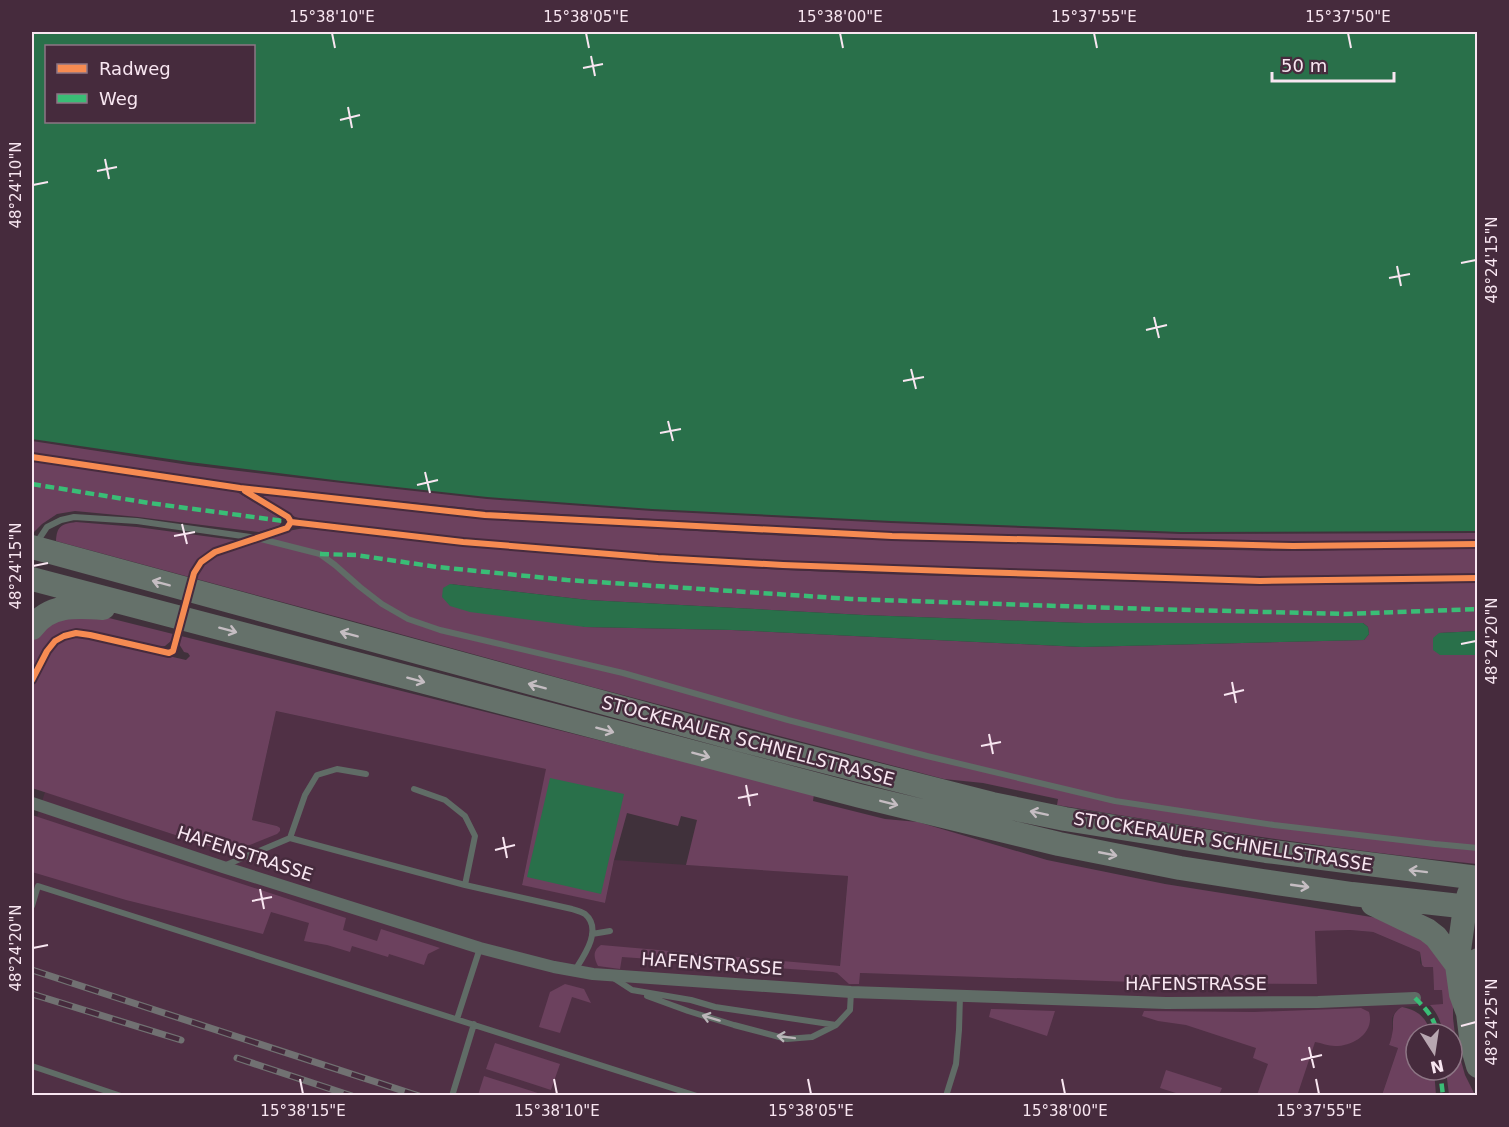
<svg xmlns="http://www.w3.org/2000/svg" width="1509" height="1127" font-family="'DejaVu Sans',sans-serif">
  <rect width="100%" height="100%" fill="#40313b"/>
  <path fill="#503045" d="M276,711L547,769L522,884L605,903L614,860L848,876L839,975L859,984V973L1316,984L1315,931L1351,930L1373,932L1420,952V963L1424,967H1433L1434,990H1442L1443,1005L1402,1007L1396,1011L1392,1018L1393,1033L1389,1045L1398,1048L1382,1095H32V815L37,817L45,792L230,853L280,831V829L277,826L252,820Z"/>
  <path fill="#6c415e" fill-rule="evenodd" d="M32,441L189,465L342,483L487,499L652,511L891,523L1181,534L1477,533V540L1293,542L1180,540L892,532L486,510L241,484L32,453Z
    M32,461L237,492L280,518L282,522L279,526L259,532L138,517L75,511L57,514L42,524L32,534Z
    M259,494L485,519L788,536L1180,549L1293,551L1477,547V574C1334,580 1190,575 1046,570C917,567 786,564 657,555C539,546 422,534 304,520L295,517Z
    M76,522L137,527L256,543L288,531L304,528C421,541 539,554 657,562C788,572 920,575 1052,579C1194,583 1336,588 1477,582V631L1439,633L1440,655H1477V864C1337,850 1197,828 1057,805L1058,799L983,783L944,779L596,688L349,620L56,541C57,526 61,524 76,522ZM450,584L588,600L863,615L1083,623H1363L1368,627L1369,634L1364,640L1082,647L732,630L585,627Z
    M93,614L814,794L813,801L885,819L918,822L1047,860L1165,884L1390,920L1422,934L1448,969L1453,1002V1018L1456,1043L1465,1075L1475,1095H1449L1446,1070H1452V1034H1443C1441,1022 1438,1014 1430,1005L1443,1004L1442,990H1434L1433,967H1424L1422,965L1420,952L1373,932L1350,930L1315,931L1317,984L1165,983L860,973L859,984H849L837,973L833,972L622,957L620,969L598,966C594,958 592,951 601,945L840,966L848,876L686,865L697,820L681,816L678,826L627,813L614,860L605,903L522,885L546,769L276,711L252,820L277,826L280,828V831L277,834L230,853L32,788V687L39,670L57,643L65,639L76,636L90,638L186,660L190,656L188,653L184,652L179,644L171,641L165,646L158,647C133,642 75,621 54,638C44,646 37,661 32,673V640L51,620Z
    M32,815L346,918L343,930L377,941L381,929L440,948L428,954L424,965L389,954L388,957L352,946L350,952L327,945L304,941L309,923L271,912L263,934L126,900L32,872Z
    M565,984L584,989L591,1003L572,997L560,1033L539,1027L550,992Z
    M1402,1007C1418,1010 1427,1018 1431,1034H1416V1070H1434L1436,1095H1382L1398,1048L1389,1045C1391,1040 1392,1035 1393,1029C1393,1018 1392,1013 1402,1007Z
    M1361,1008L1369,1012C1375,1033 1353,1046 1335,1046C1328,1046 1322,1043 1315,1042L1297,1096L1257,1095L1268,1064L1253,1058L1256,1048L1186,1025L1158,1021L1142,1016L1144,1011L1254,1012Z
    M991,1009L1055,1011L1047,1036L989,1017Z
    M495,1043L560,1064L551,1090L486,1069Z
    M1166,1070L1222,1088L1219,1095H1182L1160,1088Z
    M484,1076L544,1095H478Z"/>
  <path fill="#29704a" fill-rule="evenodd" d="M32,32H1477V531L1181,532L891,521L652,509L487,497L342,481L190,462L32,439ZM46,46H254V122H46Z
    M450,584L588,600L863,615L1083,623H1363L1368,627L1369,634L1364,640L1082,647L732,630L585,627L470,612L450,606L442,597L443,588Z
    M1477,631V655H1440L1433,650V638L1439,633Z
    M550,778L624,794L601,894L527,877Z"/>
  <g fill="none" stroke-linecap="round" stroke-linejoin="round">
    <path stroke="#606c66" stroke-width="6" d="M37,542L47,527L61,520L74,517L137,521L257,538L320,554L335,565L360,587L382,604L408,619L440,630L623,673L788,720L927,756L1115,801L1274,825L1435,844L1478,848
      M414,789L445,800L465,816L475,836L465,885
      M290,838L305,795L317,775L337,769L366,774
      M226,865L290,838L465,885L572,909C575,910 582,912 585,914C603,929 584,956 575,970
      M32,906L38,886L697,1096
      M592,934L610,931
      M612,977L632,990L691,1000L715,1007L836,1025L850,1010L851,992
      M647,996L688,1011L734,1025L787,1039L812,1037L836,1025
      M457,1019L480,948
      M32,1066L121,1096
      M452,1096L474,1024
      M946,1096L956,1064L959,1030L960,996"/>
    <path stroke="#606c66" stroke-width="12" d="M32,803L223,867L480,948L554,967L593,974L851,992L1166,1003L1318,1002L1415,998"/>
    <path stroke="#65716a" stroke-width="24" d="M32,547L737,739L992,804L1065,819L1266,851L1478,878
      M32,579L860,796L1059,844L1180,868L1263,881L1352,894L1478,908
      M32,628C49,604 76,606 103,608
      M1469,894L1465,907L1457,965L1461,994L1468,1013L1472,1045L1478,1066
      M1373,904L1427,930L1436,937L1457,965
      M1469,1011L1476,976L1478,960"/>
    <defs>
      <path id="rail" d="M32,970L419,1096
        M32,994L181,1040
        M237,1058L352,1096"/>
    </defs>
    <use href="#rail" stroke="#717172" stroke-width="7"/>
    <use href="#rail" stroke="#462b3d" stroke-width="4.5" stroke-dasharray="14" stroke-linecap="butt"/>
    <path stroke="#3abd76" stroke-width="4.5" stroke-dasharray="9 4.5" stroke-linecap="butt" d="M32,484L149,503L291,522
      M320,554L356,555L437,567L567,580L851,599L1148,609L1346,614L1478,609
      M1415,998C1426,1009 1435,1018 1437,1034
      M1440,1070L1443,1096"/>
    <defs>
      <path id="cycleway" d="M32,457L240,488L485,515L892,536L1293,546L1478,544
        M291,522L463,542L658,558L783,565L976,572L1260,581L1478,578
        M32,680L47,651L55,641L64,636L76,633L90,635L169,653L173,651L194,573L201,562L215,552L287,528L291,522L288,517L245,491"/>
    </defs>
    <use href="#cycleway" stroke="#462b3d" stroke-width="10"/>
    <use href="#cycleway" stroke="#f68b52" stroke-width="6"/>
  </g>
  <defs><path id="oneway-shaft" d="M-6 0H5M1.5-3L5.5 0L1.5 3" fill="none" stroke-width="1.6" stroke-linecap="round" stroke-linejoin="round" transform="scale(1.5)"/></defs>
  <g stroke="#c5bdc2">
    <use href="#oneway-shaft" transform="translate(161 583) rotate(-165)"/>
    <use href="#oneway-shaft" transform="translate(228 630) rotate(15)"/>
    <use href="#oneway-shaft" transform="translate(349 634) rotate(-165)"/>
    <use href="#oneway-shaft" transform="translate(416 680) rotate(15)"/>
    <use href="#oneway-shaft" transform="translate(537 686) rotate(-165)"/>
    <use href="#oneway-shaft" transform="translate(605 730) rotate(15)"/>
    <use href="#oneway-shaft" transform="translate(701 755) rotate(15)"/>
    <use href="#oneway-shaft" transform="translate(889 803) rotate(14)"/>
    <use href="#oneway-shaft" transform="translate(1039 813) rotate(-168)"/>
    <use href="#oneway-shaft" transform="translate(1108 854) rotate(11)"/>
    <use href="#oneway-shaft" transform="translate(1418 871) rotate(-173)"/>
    <use href="#oneway-shaft" transform="translate(1300 886) rotate(8)"/>
  </g>
  <g stroke="#bbb5b9">
    <use href="#oneway-shaft" transform="translate(711 1018) rotate(-163)"/>
    <use href="#oneway-shaft" transform="translate(786 1037) rotate(-173)"/>
  </g>
  <path fill="none" stroke="#f8e6f1" stroke-width="2" d="M332,33L335,48M586,33L589,48M840,33L843,48M1094,33L1097,48M1348,33L1351,48M591,56L595,76M583,68L603,64M348,107L352,128M340,120L360,115M105,159L109,179M97,171L117,167M33,185L48,182M1461,263L1476,260M1397,266L1401,286M1389,278L1410,274M1154,317L1159,338M1146,330L1167,325M911,369L916,389M903,381L924,377M668,421L673,441M660,433L681,429M425,472L430,493M417,485L438,480M182,524L187,544M174,536L195,532M33,566L48,563M1461,644L1476,641M1232,682L1236,703M1224,695L1244,690M989,734L993,754M981,746L1001,742M746,785L750,806M738,798L758,794M503,837L507,858M495,850L515,845M260,889L264,909M252,901L272,897M33,948L48,945M1461,1026L1476,1022M1309,1047L1314,1068M1301,1060L1322,1055M300,1079L303,1094M554,1079L557,1094M808,1079L811,1094M1062,1079L1065,1094M1316,1079L1319,1094"/>
  <g text-anchor="middle" stroke-width="5" stroke-linejoin="round" paint-order="stroke">
    <g font-size="18" fill="#f8e6f1" stroke="#462b3d">
      <text transform="translate(748 741) rotate(15)" y="6">STOCKERAUER SCHNELLSTRASSE</text>
      <text transform="translate(1223 842) rotate(9)" y="6">STOCKERAUER SCHNELLSTRASSE</text>
      <text transform="translate(245 854) rotate(18)" y="6">HAFENSTRASSE</text>
      <text transform="translate(712 964) rotate(4)" y="6">HAFENSTRASSE</text>
      <text x="1196" y="990">HAFENSTRASSE</text>
    </g>
  </g>
  <rect width="1509" height="1127" fill="none" stroke="#462b3d" stroke-width="66"/>
  <rect x="45" y="45" width="210" height="78" fill="#462b3d" stroke="#8d7685" stroke-width="1.5"/>
  <rect x="57" y="64" width="30" height="9" fill="#f68b52" stroke="#8d7685" stroke-width="1.5"/>
  <text x="99" y="75" font-size="18" fill="#f8e6f1">Radweg</text>
  <rect x="57" y="94" width="30" height="9" fill="#3abd76" stroke="#8d7685" stroke-width="1.5"/>
  <text x="99" y="105" font-size="18" fill="#f8e6f1">Weg</text>
  <g transform="translate(1434 1052) rotate(168)"><circle r="28" fill="#462b3d" stroke="#8d7685" stroke-width="1.5"/>
  <path d="M0-4.5L10 22L0 15L-10 22Z" fill="#b8a7b1"/>
  <text y="-9" font-size="16" font-weight="bold" text-anchor="middle" fill="#f8e6f1">N</text>
  </g>
  <path d="M1272 72v9h122v-9" fill="none" stroke="#f8e6f1" stroke-width="3"/>
  <text x="1281" y="72" font-size="18" fill="#f8e6f1" stroke="#462b3d" stroke-width="4.5" paint-order="stroke">50 m</text>
  <rect x="33" y="33" width="1443" height="1061" fill="none" stroke="#f8e6f1" stroke-width="2"/>
  <g font-size="15" text-anchor="middle" fill="#f8e6f1">
    <text x="332" y="22">15°38'10"E</text>
    <text x="586" y="22">15°38'05"E</text>
    <text x="840" y="22">15°38'00"E</text>
    <text x="1094" y="22">15°37'55"E</text>
    <text x="1348" y="22">15°37'50"E</text>
    <text transform="translate(16 185) rotate(-90)" y="5">48°24'10"N</text>
    <text transform="translate(1492 260) rotate(-90)" y="5">48°24'15"N</text>
    <text transform="translate(16 566) rotate(-90)" y="5">48°24'15"N</text>
    <text transform="translate(1492 641) rotate(-90)" y="5">48°24'20"N</text>
    <text transform="translate(16 948) rotate(-90)" y="5">48°24'20"N</text>
    <text transform="translate(1492 1022) rotate(-90)" y="5">48°24'25"N</text>
    <text x="303" y="1116">15°38'15"E</text>
    <text x="557" y="1116">15°38'10"E</text>
    <text x="811" y="1116">15°38'05"E</text>
    <text x="1065" y="1116">15°38'00"E</text>
    <text x="1319" y="1116">15°37'55"E</text>
  </g>
</svg>
